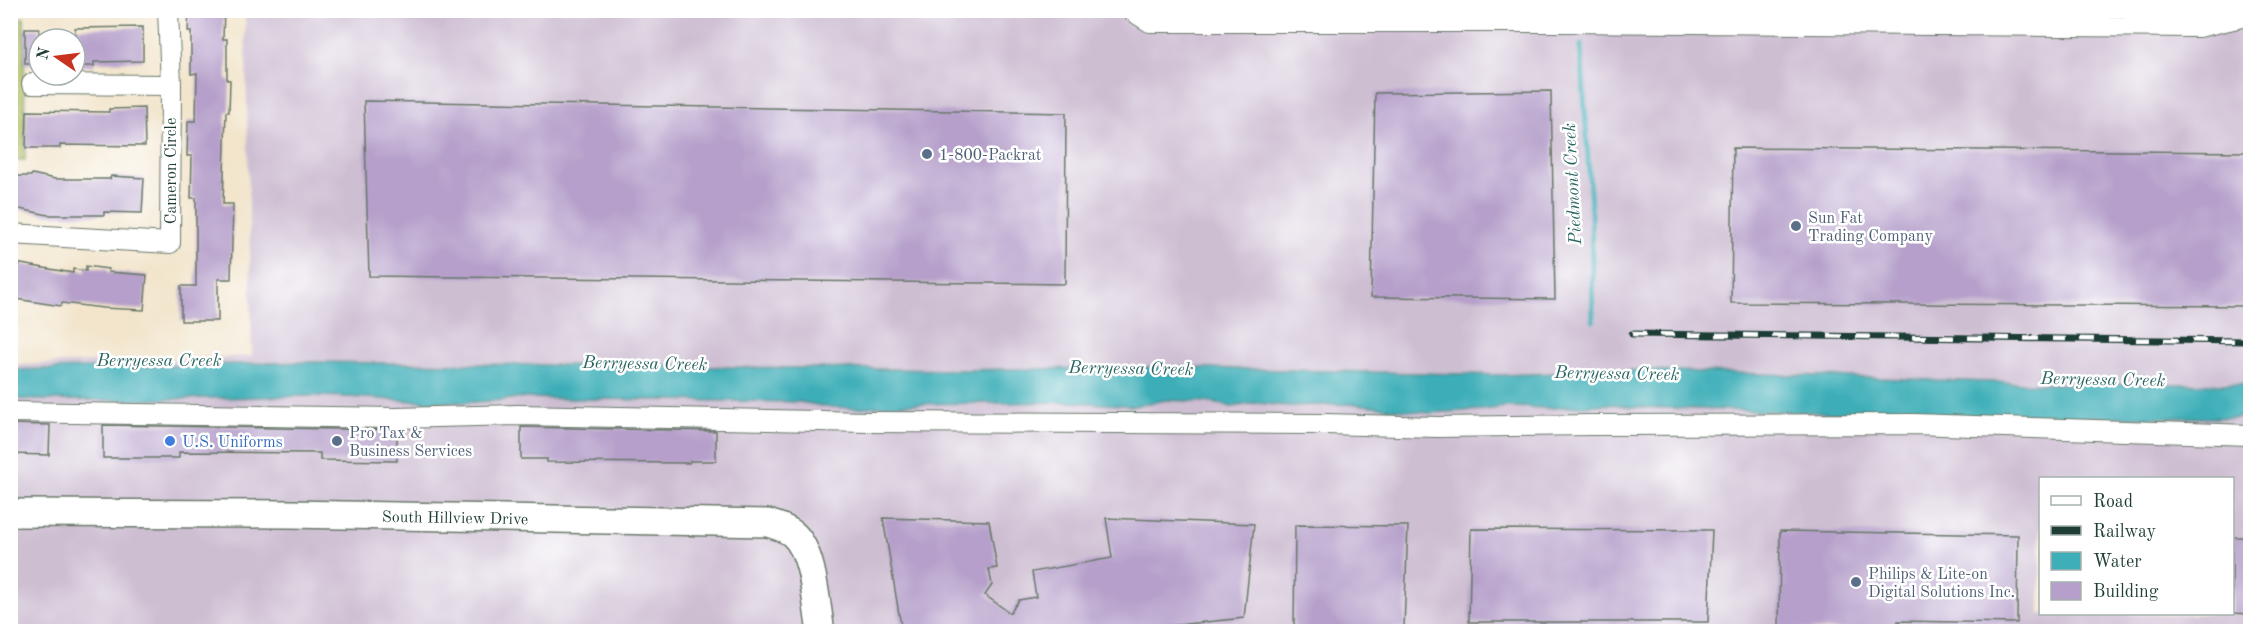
<svg xmlns="http://www.w3.org/2000/svg" width="2261" height="642" font-family="'Old Standard TT',serif">
  <rect width="100%" height="100%" fill="#fff"/>
  <filter id="ink" filterUnits="userSpaceOnUse"><feTurbulence type="fractalNoise" baseFrequency=".0167" numOctaves="2"/><feDisplacementMap in="SourceGraphic" scale="12" xChannelSelector="R" yChannelSelector="G"/><feConvolveMatrix kernelMatrix="1 2 1 2 8 2 1 2 1" color-interpolation-filters="sRGB"/></filter>
  <filter id="wash" filterUnits="userSpaceOnUse"><feTurbulence type="fractalNoise" baseFrequency=".008" numOctaves="4" result="noise"/><feDisplacementMap in="SourceGraphic" scale="24" xChannelSelector="R" yChannelSelector="G"/><feGaussianBlur stdDeviation="1.35" result="paint"/><feColorMatrix in="noise" values="0 0 0 0 0 0 0 0 0 0 0 0 0 0 0 0 0 1.4 0 .05"/><feComposite in="paint" operator="in"/></filter>
  <g filter="url(#wash)">
    <rect width="100%" height="100%" fill="#f2e5cc"/>
    <path fill="#cdbed2" fill-rule="evenodd" d="M245,11H2250V631H11L10,365L252,356ZM2040,478H2232V614H2040Z"/>
    <path fill="#aebe61" stroke="#667e4a" stroke-width="1.5" d="M10,18H24L25,160H11Z"/>
    <path fill="#3eaeb8" stroke="#2e7676" stroke-width="1.5" d="M311,362L958,370L1158,367L1503,375L1644,370L2052,384H2228L2250,385V418L2074,417L2036,419L1632,407L1611,404L1551,408L1504,407L1483,410L1429,413L1355,404L1286,406L1257,403L1232,407L1209,402L1166,400L1133,406L1076,402L904,404L858,408L828,407L800,402L517,398C449,409 380,396 312,396C211,397 111,403 11,399V370Z"/>
    <g fill="none" stroke-linecap="round" stroke-linejoin="round">
      <path stroke="#3eaeb8" stroke-width="5" d="M1581,45L1591,207L1593,321"/>
    </g>
    <g id="blocks">
      <path fill="#b6a0cb" d="M189,10H224L223,39H227V80H230L229,112H226L223,204H233L231,279H218V321H181V286H196V198H191L192,156H187L188,121H196L197,73L191,74V32H188Z
        M143,27V61L94,62V66H75V28Z
        M25,29H39V64H25Z
        M1551,91L1555,299L1371,297L1375,93Z
        M364,101L1066,113L1065,284L369,276Z
        M144,108L145,146L60,145V148H26L27,111L109,112V109Z
        M1733,148L2250,152V306L1731,303Z
        M32,174L55,179H110L111,176L144,178L142,213L104,212V215H48L10,207V176H31Z
        M10,262L73,273V269L86,271V266L108,269V272L147,275L144,310L103,308L62,303L61,306L10,298Z
        M10,424L50,425L49,455L10,454Z
        M103,425L397,430V461L320,460V453L179,452V458H103Z
        M521,427L716,431V461H690L689,463L547,462V459H521Z
        M883,518L989,521L997,568L989,569L992,585L985,595L1010,613L1019,600L1036,597L1032,572L1112,558L1106,518L1254,524L1244,618L1108,632H902Z
        M1295,525L1408,526L1404,627L1357,632H1294Z
        M1471,529L1712,530L1708,622H1469Z
        M1780,531L2018,535L2017,623L1898,621V630L1779,628Z
        M2232,537H2250V614L2232,613Z"/>
    </g>
  </g>
  <g filter="url(#ink)">
    <use href="#blocks" fill-opacity="0" stroke="#697869" stroke-width="1.5"/>
    <g fill="none" stroke-linecap="round" stroke-linejoin="round">
      <defs>
        <path id="street" d="M1131,10L1150,22H1560L2199,27L2250,15
          M32,84L171,85
          M10,234L170,243L171,85L168,10
          M10,412L396,418L518,415L868,422L1326,424L1437,427L1591,425L1914,424L2250,435"/>
        <path id="secondary" d="M10,513L290,514L768,523C777,526 786,528 793,534C814,552 816,605 821,632"/>
      </defs>
      <use href="#street" stroke="#697869" stroke-width="22"/>
      <use href="#secondary" stroke="#697869" stroke-width="30"/>
      <use href="#street" stroke="#fff" stroke-width="20"/>
      <use href="#secondary" stroke="#fff" stroke-width="27"/>
      <defs>
        <path id="rail" d="M1632,334L2250,341"/>
      </defs>
      <use href="#rail" stroke="#1f3d34" stroke-width="7"/>
      <use href="#rail" stroke="#fff" stroke-width="4.5" stroke-dasharray="14" stroke-linecap="butt"/>
    </g>
  </g>
  <g fill="#5c6f8a" stroke="#fff" stroke-width="2">
    <circle cx="927" cy="154" r="6"/>
    <circle cx="1796" cy="226" r="6"/>
    <circle cx="337" cy="441" r="6"/>
    <circle cx="1856" cy="582" r="6"/>
  </g>
  <circle fill="#3f7fe0" stroke="#fff" stroke-width="2" cx="170" cy="441" r="6"/>
  <g text-anchor="middle" stroke-width="5" stroke-linejoin="round" paint-order="stroke">
    <g font-size="16" fill="#4e5e75" stroke="#fff" text-anchor="start">
      <text x="939" y="160">1-800-Packrat</text>
      <text x="1808" y="223">Sun Fat<tspan x="1808" dy="18">Trading Company</tspan></text>
      <text x="349" y="438">Pro Tax &amp;<tspan x="349" dy="18">Business Services</tspan></text>
      <text x="1868" y="579">Philips &amp; Lite-on<tspan x="1868" dy="18">Digital Solutions Inc.</tspan></text>
    </g>
    <g font-size="16" fill="#1f3d34" stroke="#fff">
      <text transform="translate(170 171) rotate(-90)" y="6">Cameron Circle</text>
      <text transform="translate(455 517) rotate(1)" y="6">South Hillview Drive</text>
    </g>
    <g font-size="16" fill="#366cbe" stroke="#fff" text-anchor="start">
      <text x="182" y="447">U.S. Uniforms</text>
    </g>
    <g font-size="18" font-style="italic" fill="#2a6562" stroke="#fff">
      <text transform="translate(1572 184) rotate(-93)" y="6">Piedmont Creek</text>
      <text x="159" y="366">Berryessa Creek</text>
      <text transform="translate(645 363) rotate(1)" y="6">Berryessa Creek</text>
      <text transform="translate(1131 368) rotate(1)" y="6">Berryessa Creek</text>
      <text transform="translate(1617 373) rotate(1)" y="6">Berryessa Creek</text>
      <text transform="translate(2103 379) rotate(1)" y="6">Berryessa Creek</text>
    </g>
  </g>
  <rect width="2261" height="642" fill="none" stroke="#fff" stroke-width="36"/>
  <rect x="2039" y="477" width="195" height="138" fill="#ffffff" stroke="#a5b1ae" stroke-width="1.5"/>
  <rect x="2051" y="496" width="30" height="9" fill="#ffffff" stroke="#a5b1ae" stroke-width="1.5"/>
  <text x="2093" y="507" font-size="18" fill="#1f3d34">Road</text>
  <rect x="2051" y="526" width="30" height="9" fill="#1f3d34" stroke="#a5b1ae" stroke-width="1.5"/>
  <text x="2093" y="537" font-size="18" fill="#1f3d34">Railway</text>
  <rect x="2051" y="552" width="30" height="18" fill="#3eaeb8" stroke="#a5b1ae" stroke-width="1.5"/>
  <text x="2093" y="567" font-size="18" fill="#1f3d34">Water</text>
  <rect x="2051" y="582" width="30" height="18" fill="#b6a0cb" stroke="#a5b1ae" stroke-width="1.5"/>
  <text x="2093" y="597" font-size="18" fill="#1f3d34">Building</text>
  <g transform="translate(57 57) rotate(284)"><circle r="28" fill="#ffffff" stroke="#a5b1ae" stroke-width="1.5"/>
  <path d="M0-4.5L10 22L0 15L-10 22Z" fill="#c8321e"/>
  <text y="-9" font-size="16" font-weight="bold" text-anchor="middle" fill="#1f3d34">N</text>
  </g>
</svg>
